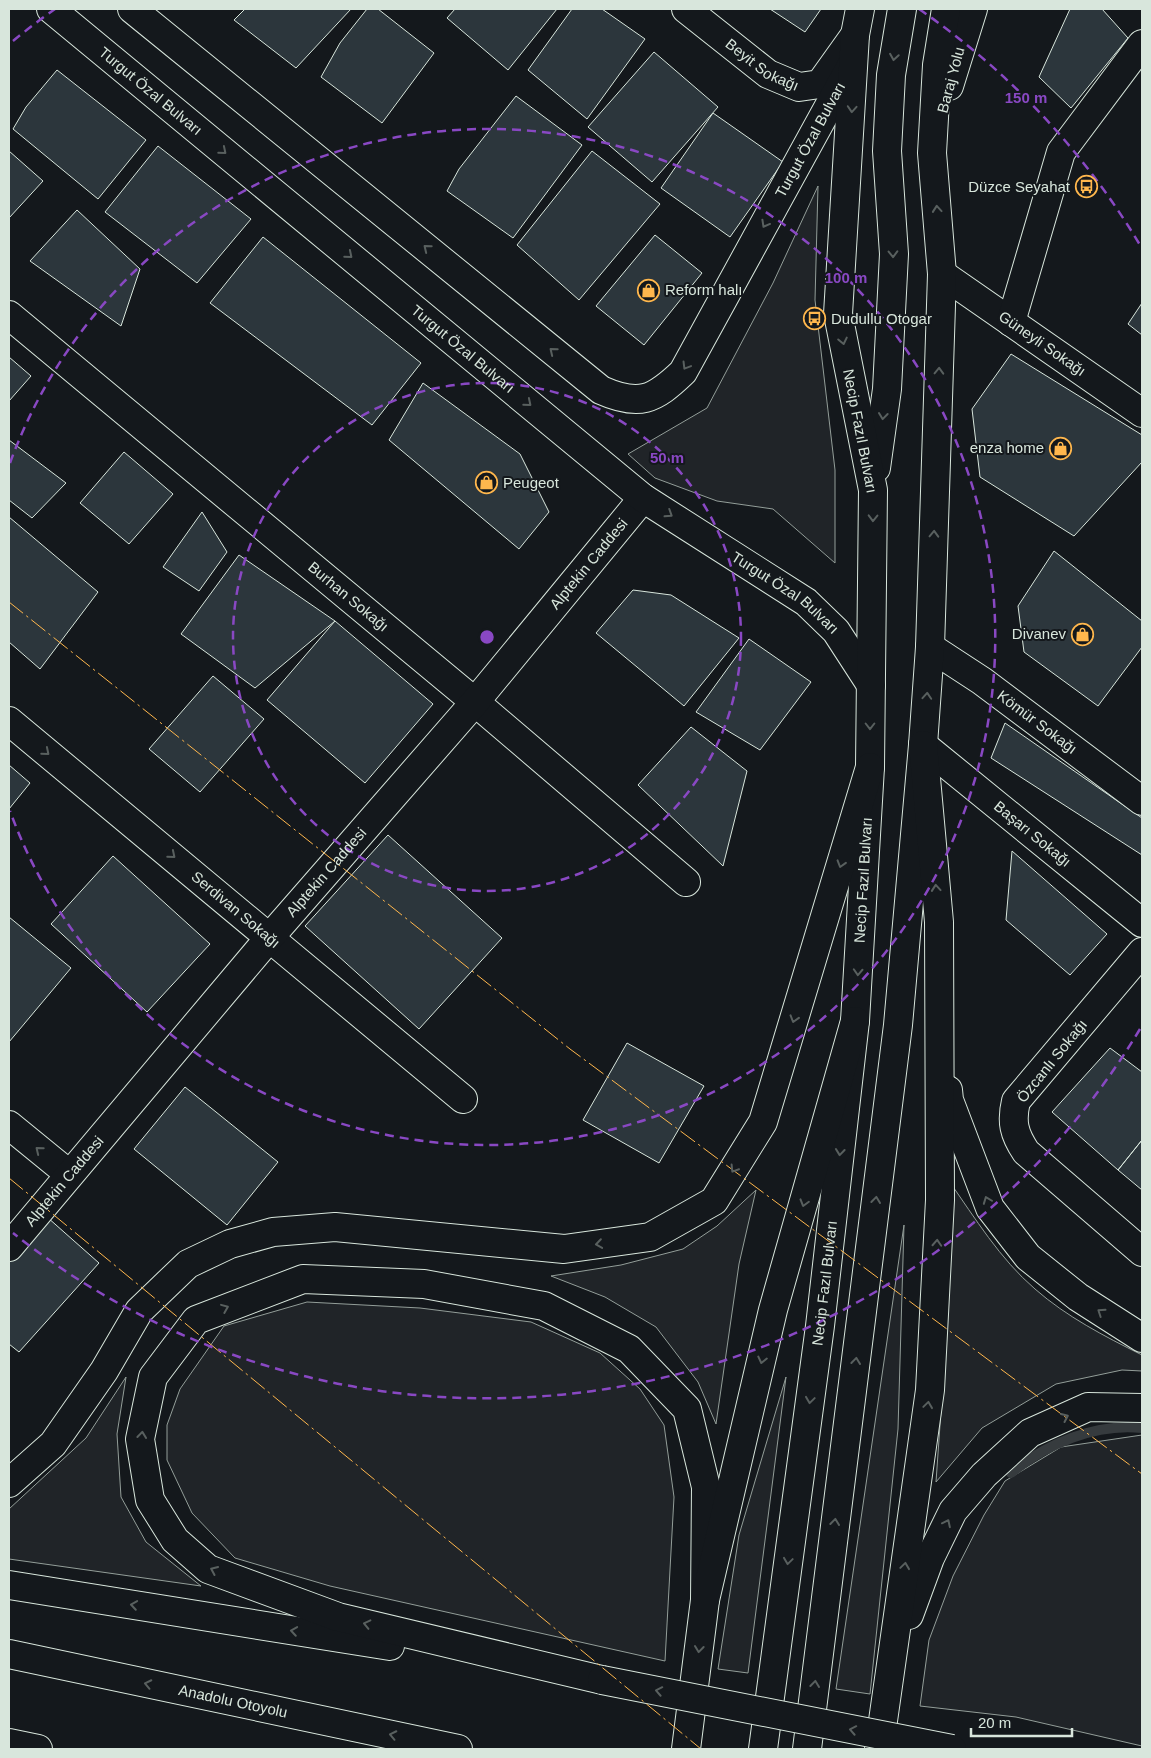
<svg xmlns="http://www.w3.org/2000/svg" width="1151" height="1758" font-family="Helvetica,sans-serif">
  <rect width="100%" height="100%" fill="#14181c"/>
  <path fill="#202428" stroke="#939e99" d="M818,186L815,300L835,470V563L773,509L717,501L655,478L628,454L707,408L773,283Z
    M949,1181C975,1218 1000,1259 1035,1289C1067,1317 1104,1336 1142,1355V1371L1122,1370L1056,1384L982,1428L936,1482L944,1368Z
    M756,1190L739,1264L716,1424L698,1382L656,1327L605,1297L551,1276L621,1265L683,1249L717,1226Z
    M904,1225L898,1429L870,1694L836,1689Z
    M307,1302L420,1308L531,1322L600,1353L640,1389L664,1425L674,1497L665,1661L330,1586L235,1558L192,1513L167,1460V1425L180,1389L224,1326Z
    M126,1377L117,1434L121,1497L146,1542L201,1586L9,1559V1509L86,1438Z
    M786,1377L748,1673L718,1669L739,1535Z
    M1142,1435V1746L1016,1717L920,1706L929,1640L953,1576L984,1515L1005,1481L1061,1447Z"/>
  <g fill="none" stroke-linecap="round" stroke-linejoin="round">
    <path stroke="#363b3e" stroke-width="10" d="M1011,1473C1046,1444 1095,1423 1142,1428"/>
  </g>
  <path fill="#2c363c" stroke="#d8e6dc" d="M245,9H351L296,68L234,20Z
    M367,9H378L434,53L382,123L321,77L340,43Z
    M455,9H557L508,70L447,18Z
    M572,9H602L645,39L587,119L528,70Z
    M770,9H821L805,32Z
    M1070,9H1102L1128,38L1071,108L1039,77Z
    M654,52L718,107L652,182L588,127Z
    M57,70L146,140L98,199L13,129L26,107Z
    M516,96L582,145L513,238L447,191L459,169Z
    M713,113L783,162L730,237L661,188Z
    M158,146L251,219L197,283L105,212Z
    M9,151L43,181L9,218Z
    M592,151L660,204L579,300L517,245Z
    M77,210L140,269L121,326L30,261Z
    M655,235L702,273L644,345L596,306Z
    M263,237L421,363L372,425L210,303Z
    M1142,303V335L1128,324Z
    M1011,354L1142,435V462L1074,536L980,477L972,409Z
    M9,357L31,376L9,401Z
    M423,383L520,454L549,512L519,549L389,440Z
    M9,440L66,483L32,518L9,500Z
    M124,452L173,494L129,544L80,503Z
    M202,512L227,552L199,591L163,567Z
    M9,517L98,592L40,669L9,642Z
    M1054,551L1142,621V647L1098,706L1024,652L1018,606Z
    M239,555L335,621L255,688L181,634Z
    M633,590L671,595L739,638L684,706L596,633Z
    M335,621L433,704L365,783L267,700Z
    M749,639L811,682L760,750L696,712Z
    M213,676L264,719L200,792L149,749Z
    M1005,723L1142,818V855L991,758Z
    M691,727L747,771L723,866L638,785Z
    M9,765L30,783L9,809Z
    M388,835L502,938L419,1029L305,926Z
    M1012,851L1107,934L1070,975L1006,920Z
    M113,856L210,944L147,1012L51,924Z
    M9,917L71,968L9,1042Z
    M627,1043L704,1086L659,1163L583,1120Z
    M1110,1048L1142,1072V1140L1118,1170L1052,1112Z
    M185,1087L278,1162L227,1225L134,1149Z
    M1142,1140V1190L1118,1170Z
    M47,1217L99,1263L19,1352L9,1344V1260Z"/>
  <g fill="none" stroke-linecap="round" stroke-linejoin="round">
    <defs>
      <g id="street">
        <path id="s1" d="M686,9L768,74L799,87L820,84L855,35"/>
        <path id="s2" d="M942,274L1142,413"/>
        <path id="s3" d="M9,315L475,702L686,882"/>
        <path d="M1011,322L1061,152L1142,44"/>
        <path id="s4" d="M930,647L982,681L1142,801"/>
        <path id="s5" d="M9,721L463,1099"/>
        <path id="s6" d="M923,745L1142,923"/>
        <path d="M1142,952L1016,1101C1011,1122 1014,1134 1026,1152L1142,1252"/>
        <path d="M9,1125L69,1174"/>
      </g>
      <g id="secondary">
        <path id="s7" d="M9,1247L270,937L475,702L643,498"/>
      </g>
      <g id="primary">
        <path id="s8" d="M51,9L643,498L806,602L836,631L871,685"/>
        <path id="s9" d="M132,9L601,390C639,407 654,400 683,372L851,66"/>
        <path d="M949,86L973,9"/>
        <path d="M876,468L887,389L894,254L887,151L891,75L902,9"/>
        <path id="s10" d="M763,1749L820,1326L855,1021L870,767L873,490L838,314L855,35L860,9"/>
        <path d="M807,1749L898,1025L923,745L930,647L942,274L932,153L937,65L946,9"/>
      </g>
      <g id="highway">
        <path d="M948,1090L949,1100L990,1208L1028,1257L1078,1297L1142,1338"/>
        <path d="M9,1483L53,1444L104,1371L139,1311L188,1264L230,1244L273,1232L335,1227L564,1249L650,1237L714,1201L763,1122L870,767"/>
        <path d="M9,1585L390,1646"/>
        <path d="M909,1615L930,1558L953,1511L984,1475L1030,1433L1088,1407L1142,1408"/>
        <path id="s11" d="M9,1654L458,1749"/>
        <path d="M602,1680L338,1617L208,1569L175,1540L150,1500L140,1439L153,1377L196,1320L303,1279L424,1284L544,1306L629,1349L687,1409L706,1487L705,1600"/>
        <path d="M9,1743L38,1749"/>
        <path d="M686,1749L705,1600L773,1310L855,1021"/>
        <path d="M879,1749L930,1390L940,1200L939,922L923,745"/>
      </g>
    </defs>
    <use href="#street" stroke="#d8e6dc" stroke-width="30"/>
    <use href="#secondary" stroke="#d8e6dc" stroke-width="30"/>
    <use href="#primary" stroke="#d8e6dc" stroke-width="30"/>
    <use href="#highway" stroke="#d8e6dc" stroke-width="30"/>
    <use href="#street" stroke="#14181c" stroke-width="28"/>
    <use href="#secondary" stroke="#14181c" stroke-width="28"/>
    <use href="#primary" stroke="#14181c" stroke-width="28"/>
    <use href="#highway" stroke="#14181c" stroke-width="28"/>
    <defs>
      <path id="highway-bridge" d="M602,1680L952,1749"/>
    </defs>
    <use href="#highway-bridge" stroke="#d8e6dc" stroke-width="30" stroke-linecap="butt"/>
    <use href="#highway-bridge" stroke="#14181c" stroke-width="28"/>
    <path stroke="#ffb74d" stroke-width="1" stroke-dasharray="18 4 2.5 4" stroke-linecap="butt" d="M9,602L570,1049L1142,1474
      M9,1178L701,1749"/>
  </g>
  <defs><path id="oneway-chevron" d="M-2-3.5L2.5 0L-2 3.5" fill="none" stroke-width="1.6" stroke-linecap="round" stroke-linejoin="round" transform="scale(1.25)"/></defs>
  <g stroke="#59605f">
    <use href="#oneway-chevron" transform="translate(894 57) rotate(99)"/>
    <use href="#oneway-chevron" transform="translate(852 109) rotate(94)"/>
    <use href="#oneway-chevron" transform="translate(223 151) rotate(40)"/>
    <use href="#oneway-chevron" transform="translate(937 209) rotate(-95)"/>
    <use href="#oneway-chevron" transform="translate(765 224) rotate(119)"/>
    <use href="#oneway-chevron" transform="translate(427 248) rotate(-141)"/>
    <use href="#oneway-chevron" transform="translate(893 254) rotate(89)"/>
    <use href="#oneway-chevron" transform="translate(349 255) rotate(40)"/>
    <use href="#oneway-chevron" transform="translate(843 341) rotate(78)"/>
    <use href="#oneway-chevron" transform="translate(553 351) rotate(-141)"/>
    <use href="#oneway-chevron" transform="translate(686 366) rotate(121)"/>
    <use href="#oneway-chevron" transform="translate(939 371) rotate(-88)"/>
    <use href="#oneway-chevron" transform="translate(528 403) rotate(40)"/>
    <use href="#oneway-chevron" transform="translate(883 416) rotate(97)"/>
    <use href="#oneway-chevron" transform="translate(669 514) rotate(33)"/>
    <use href="#oneway-chevron" transform="translate(873 518) rotate(91)"/>
    <use href="#oneway-chevron" transform="translate(934 534) rotate(-88)"/>
    <use href="#oneway-chevron" transform="translate(927 696) rotate(-86)"/>
    <use href="#oneway-chevron" transform="translate(870 726) rotate(90)"/>
    <use href="#oneway-chevron" transform="translate(46 752) rotate(40)"/>
    <use href="#oneway-chevron" transform="translate(172 855) rotate(40)"/>
    <use href="#oneway-chevron" transform="translate(841 864) rotate(107)"/>
    <use href="#oneway-chevron" transform="translate(936 888) rotate(-95)"/>
    <use href="#oneway-chevron" transform="translate(858 972) rotate(93)"/>
    <use href="#oneway-chevron" transform="translate(794 1019) rotate(107)"/>
    <use href="#oneway-chevron" transform="translate(39 1150) rotate(-141)"/>
    <use href="#oneway-chevron" transform="translate(840 1152) rotate(96)"/>
    <use href="#oneway-chevron" transform="translate(734 1169) rotate(122)"/>
    <use href="#oneway-chevron" transform="translate(876 1200) rotate(-83)"/>
    <use href="#oneway-chevron" transform="translate(987 1200) rotate(-111)"/>
    <use href="#oneway-chevron" transform="translate(804 1203) rotate(106)"/>
    <use href="#oneway-chevron" transform="translate(937 1243) rotate(-87)"/>
    <use href="#oneway-chevron" transform="translate(599 1244) rotate(172)"/>
    <use href="#oneway-chevron" transform="translate(225 1308) rotate(-22)"/>
    <use href="#oneway-chevron" transform="translate(1101 1312) rotate(-146)"/>
    <use href="#oneway-chevron" transform="translate(762 1360) rotate(103)"/>
    <use href="#oneway-chevron" transform="translate(856 1361) rotate(-83)"/>
    <use href="#oneway-chevron" transform="translate(810 1400) rotate(98)"/>
    <use href="#oneway-chevron" transform="translate(928 1405) rotate(-82)"/>
    <use href="#oneway-chevron" transform="translate(1065 1417) rotate(-24)"/>
    <use href="#oneway-chevron" transform="translate(142 1435) rotate(-84)"/>
    <use href="#oneway-chevron" transform="translate(835 1522) rotate(-83)"/>
    <use href="#oneway-chevron" transform="translate(947 1523) rotate(-64)"/>
    <use href="#oneway-chevron" transform="translate(788 1561) rotate(98)"/>
    <use href="#oneway-chevron" transform="translate(905 1566) rotate(-82)"/>
    <use href="#oneway-chevron" transform="translate(214 1570) rotate(-156)"/>
    <use href="#oneway-chevron" transform="translate(134 1605) rotate(-171)"/>
    <use href="#oneway-chevron" transform="translate(367 1624) rotate(-167)"/>
    <use href="#oneway-chevron" transform="translate(294 1631) rotate(-171)"/>
    <use href="#oneway-chevron" transform="translate(699 1649) rotate(97)"/>
    <use href="#oneway-chevron" transform="translate(148 1684) rotate(-168)"/>
    <use href="#oneway-chevron" transform="translate(815 1684) rotate(-83)"/>
    <use href="#oneway-chevron" transform="translate(659 1691) rotate(-169)"/>
    <use href="#oneway-chevron" transform="translate(853 1730) rotate(-169)"/>
    <use href="#oneway-chevron" transform="translate(393 1735) rotate(-168)"/>
  </g>
  <g fill="none" stroke="#8948c3" stroke-width="2.5" stroke-dasharray="9 6">
    <circle cx="487" cy="637" r="254"/>
    <path d="M10 463A508 508 0 1 1 10 811"/>
    <path d="M1140 1029A762 762 0 0 1 13 1233M13 41A762 762 0 0 1 55 9M919 9A762 762 0 0 1 1140 245"/>
  </g>
  <defs>
    <symbol id="bus-ring" viewBox="-11 -11 22 22"><circle r="9.5" fill="#14181c" stroke="#ffb74d" stroke-width="1.5"/><path d="M-5-6H5V4H4V6H2V4H-2V6H-4V4H-5ZM-3.5-4V0h7V-4ZM-3.5 1.2v1.5H-2V1.2ZM2 1.2v1.5H3.5V1.2Z" fill="#ffb74d"/></symbol>
    <symbol id="shop-ring" viewBox="-11 -11 22 22"><circle r="9.5" fill="#14181c" stroke="#ffb74d" stroke-width="1.5"/><path d="M-5-2.5h2.3a2.7 3.5 0 0 1 5.4 0H5L5.5 6h-11ZM-1.5-2.5h3a1.5 2.3 0 0 0-3 0Z" fill="#ffb74d"/></symbol>
  </defs>
  <g fill-rule="evenodd">
    <use href="#bus-ring" x="1074" y="174" width="25" height="25"/>
    <use href="#shop-ring" x="636" y="278" width="25" height="25"/>
    <use href="#bus-ring" x="802" y="306" width="25" height="25"/>
    <use href="#shop-ring" x="1048" y="436" width="25" height="25"/>
    <use href="#shop-ring" x="474" y="470" width="25" height="25"/>
    <use href="#shop-ring" x="1070" y="622" width="25" height="25"/>
  </g>
  <g text-anchor="middle" stroke-width="4" stroke-linejoin="round" paint-order="stroke">
    <g font-size="15" fill="#d8e6dc" stroke="#14181c">
      <text dy="5" stroke="none"><textPath href="#s1" startOffset="95">Beyit Sokağı</textPath></text>
      <text transform="translate(951 80) rotate(-75)" y="5">Baraj Yolu</text>
      <text dy="5" stroke="none"><textPath href="#s8" startOffset="129">Turgut Özal Bulvarı</textPath></text>
      <text dy="5" stroke="none"><textPath href="#s9" startOffset="961">Turgut Özal Bulvarı</textPath></text>
      <text dy="5" stroke="none"><textPath href="#s2" startOffset="122">Güneyli Sokağı</textPath></text>
      <text dy="5" stroke="none"><textPath href="#s8" startOffset="534">Turgut Özal Bulvarı</textPath></text>
      <text transform="translate(860 431) rotate(79)" y="5">Necip Fazıl Bulvarı</text>
      <text dy="5" stroke="none"><textPath href="#s7" startOffset="896">Alptekin Caddesi</textPath></text>
      <text dy="5" stroke="none"><textPath href="#s8" startOffset="939">Turgut Özal Bulvarı</textPath></text>
      <text dy="5" stroke="none"><textPath href="#s3" startOffset="441">Burhan Sokağı</textPath></text>
      <text dy="5" stroke="none"><textPath href="#s4" startOffset="131">Kömür Sokağı</textPath></text>
      <text dy="5" stroke="none"><textPath href="#s6" startOffset="141">Başarı Sokağı</textPath></text>
      <text dy="5" stroke="none"><textPath href="#s7" startOffset="491">Alptekin Caddesi</textPath></text>
      <text dy="5" stroke="none"><textPath href="#s10" startOffset="875">Necip Fazıl Bulvarı</textPath></text>
      <text dy="5" stroke="none"><textPath href="#s5" startOffset="295">Serdivan Sokağı</textPath></text>
      <text transform="translate(1052 1061) rotate(-51)" y="5">Özcanlı Sokağı</text>
      <text dy="5" stroke="none"><textPath href="#s7" startOffset="86">Alptekin Caddesi</textPath></text>
      <text dy="5" stroke="none"><textPath href="#s10" startOffset="470">Necip Fazıl Bulvarı</textPath></text>
      <text dy="5" stroke="none"><textPath href="#s11" startOffset="229">Anadolu Otoyolu</textPath></text>
    </g>
    <g font-size="15" fill="#d8e6dc" stroke="#14181c" text-anchor="end">
      <text x="1070" y="192">Düzce Seyahat</text>
      <text x="665" y="295" text-anchor="start">Reform halı</text>
      <text x="831" y="324" text-anchor="start">Dudullu Otogar</text>
      <text x="1044" y="453">enza home</text>
      <text x="503" y="488" text-anchor="start">Peugeot</text>
      <text x="1066" y="639">Divanev</text>
    </g>
  </g>
  <circle cx="487" cy="637" r="8" fill="#8948c3" stroke="#14181c" stroke-width="2.5"/>
  <g font-size="15" text-anchor="middle" font-weight="bold" fill="#8948c3" stroke="#14181c" stroke-width="4" stroke-linejoin="round" paint-order="stroke">
    <text x="1026" y="103">150 m</text>
    <text x="846" y="283">100 m</text>
    <text x="667" y="463">50 m</text>
  </g>
  <rect width="1151" height="1758" fill="none" stroke="#d8e6dc" stroke-width="20"/>
  <path d="M971 1728v8h101v-8" fill="none" stroke="#d8e6dc" stroke-width="2.5"/>
  <text x="978" y="1728" font-size="15" fill="#d8e6dc" stroke="#14181c" stroke-width="4" paint-order="stroke">20 m</text>
</svg>
